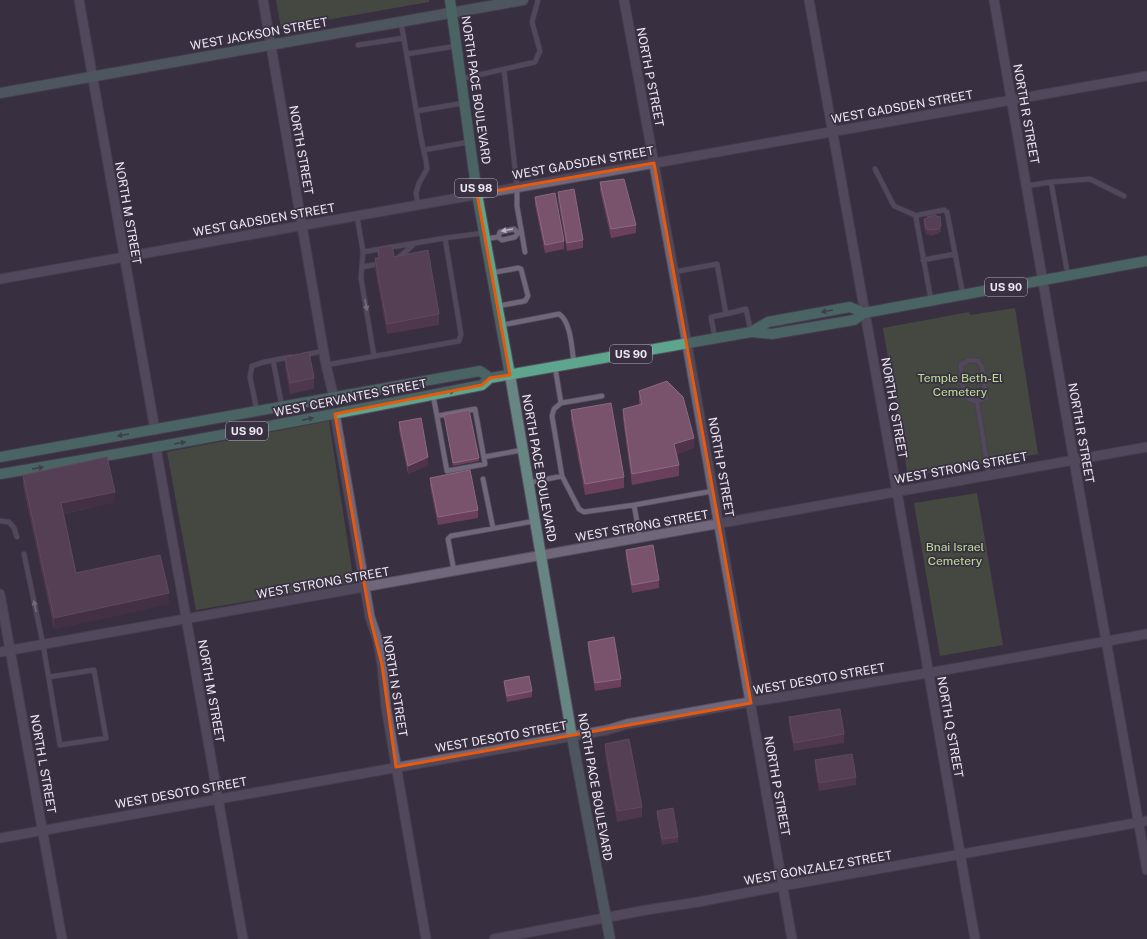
<svg xmlns="http://www.w3.org/2000/svg" width="1147" height="939" font-family="'Public Sans',sans-serif">
  <rect width="100%" height="100%" fill="#393041"/>
  <path fill="#53663e" d="M276,0H429V2L281,28Z
    M1015,308L1038,454L992,462L991,460L983,462L982,464L908,477L883,328L969,312L970,315Z
    M329,421L354,583L196,610L167,452Z
    M977,493L1003,645L940,656L914,503Z"/>
  <g fill="none" stroke-linecap="round" stroke-linejoin="round">
    <defs>
      <path id="lane" d="M401,22L421,138L426,161L427,169L419,183L416,193L418,205
        M358,45L404,38
        M407,54L456,46
        M504,70L517,187V206L525,252
        M461,79L535,62L540,51L532,22L538,0
        M416,111L464,103
        M424,150L469,142
        M875,169L894,206L917,216
        M1051,182L1068,276
        M1026,186L1051,182L1090,179L1124,196
        M357,216L363,252L445,238L484,233
        M498,237L500,232L514,229L518,233
        M485,239L498,237L502,240L515,237L518,233H522
        M363,252L361,278L374,356
        M397,259L414,244
        M923,260L955,254
        M362,267L378,264
        M674,272L717,264L726,314L746,309L751,332
        M491,273L518,268L521,269L528,296L525,301L498,306
        M931,300L916,218L918,215L944,210L947,212L963,295
        M502,325L559,314C571,321 572,350 574,364
        M715,339L711,317L726,314
        M304,355L324,351
        M273,360L282,407
        M326,365L459,341L461,334L445,238
        M555,367L561,403L554,409L552,416L562,476
        M433,395L437,416
        M977,401L986,398L982,367L978,361L969,360L961,365V369C963,382 960,400 977,401L989,476
        M561,403L602,396
        M475,409L485,464L447,471L437,416Z
        M257,411L250,377L252,366L264,362L291,357
        M484,457L522,450
        M483,479L493,528
        M528,483L562,476L579,509L584,512L634,505
        M0,521L9,522L14,528L17,537
        M640,538L634,505L713,491
        M24,554L43,644L60,745L106,738L94,670L49,677
        M454,571L448,539L451,536L535,521"/>
      <path id="street" d="M79,0L155,430
        M263,0L326,365L334,398
        M624,0L687,344L792,939
        M809,0L897,492L975,939
        M994,0L1074,461L1147,870
        M0,279L1147,76
        M335,414L370,617L378,641L382,665L386,707L426,939
        M156,448L243,939
        M0,594L62,939
        M0,652L1147,447
        M0,838L607,730L627,724L726,706L928,673L1147,634
        M494,939L646,910L698,902L782,886L1147,821"/>
      <path id="secondary" d="M0,93L523,0
        M510,375L572,737L610,939"/>
      <path id="primary" d="M450,0L477,194L510,375
        M751,332L768,322L850,307L864,313
        M0,457L480,371L490,378
        M0,474C161,447 321,417 482,385L490,378L751,332L772,334L854,320L864,313L1147,261"/>
    </defs>
    <use href="#lane" stroke="#554e5c" stroke-width="6"/>
    <use href="#street" stroke="#554e5c" stroke-width="11"/>
    <use href="#secondary" stroke="#554e5c" stroke-width="12"/>
    <use href="#primary" stroke="#554e5c" stroke-width="12"/>
    <use href="#lane" stroke="#71677a" stroke-width="4.5"/>
    <use href="#street" stroke="#71677a" stroke-width="9"/>
    <use href="#secondary" stroke="#678683" stroke-width="10"/>
    <use href="#primary" stroke="#5da58d" stroke-width="10"/>
  </g>
  <path fill="#6b405c" d="M600,182L636,225V233L611,238L600,190Z
    M558,192L583,240V248L567,251L558,200Z
    M535,197L564,241V249L545,253L535,205Z
    M927,217L941,226V232H939V234L929,236V234L926,235L924,225V219L927,218Z
    M378,248L394,257L439,314V325L387,334L375,269V258H378Z
    M285,357L314,378V389L290,394L285,367Z
    M639,391L694,448L677,454L679,465V476L632,485L623,420V409L640,405L639,402Z
    M571,410L624,477V488L585,495L571,420Z
    M444,415L479,458V461L453,466Z
    M399,422L428,465L408,474L399,430Z
    M23,475L115,502L64,514L76,573L169,604L54,629L23,486Z
    M430,478L478,510V518L438,525L430,486Z
    M626,550L659,580V588L632,593L626,558Z
    M588,642L621,679V687L595,691L588,650Z
    M504,681L532,691V697L507,702L504,686Z
    M789,717L844,734V743L794,751L789,725Z
    M605,744L642,807V817L617,822L605,755Z
    M815,760L856,777V785L819,791L815,768Z
    M657,811L678,837V842L662,845L657,817Z"/>
  <path fill="#51324b" d="M694,438V448L674,455V444Z
    M428,457V465L408,474V466Z
    M115,492V502L61,514V503Z
    M169,593V604L54,629V618Z"/>
  <path fill="#79526c" stroke="#8b6981" d="M624,179L636,225L611,229L600,182Z
    M574,189L583,240L567,243L558,192Z
    M555,193L564,241L545,245L535,197Z
    M936,215L937,217L940,216L941,226L939,227V229L929,230V229H926L924,219L928,218L927,217Z
    M392,245L394,257L428,250L439,314L387,324L375,258H379L378,248Z
    M309,352L314,378L290,383L285,357Z
    M667,381L683,397L694,438L674,444L679,465L632,474L623,409L642,404L639,391Z
    M611,403L624,477L585,484L571,410Z
    M469,410L479,458L453,463L444,415Z
    M421,418L428,457L408,466L399,422Z
    M107,457L115,492L61,503L76,573L160,555L169,593L54,618L23,475Z
    M470,470L478,510L438,517L430,478Z
    M653,545L659,580L632,585L626,550Z
    M614,637L621,679L595,683L588,642Z
    M529,676L532,691L507,696L504,681Z
    M840,709L844,734L794,743L789,717Z
    M629,739L642,807L617,811L605,744Z
    M852,754L856,777L819,783L815,760Z
    M673,808L678,837L662,839L657,811Z"/>
  <defs><path id="oneway-solid" d="M-6-.8H1V-3.2L6.5 0L1 3.2V.8H-6Z"/></defs>
  <g fill="#bbb4c2">
    <use href="#oneway-solid" transform="translate(507 230) rotate(170)"/>
    <use href="#oneway-solid" transform="translate(366 305) rotate(80)"/>
    <use href="#oneway-solid" transform="translate(35 606) rotate(-102)"/>
  </g>
  <g fill="#445358">
    <use href="#oneway-solid" transform="translate(827 311) rotate(170)"/>
    <use href="#oneway-solid" transform="translate(449 392) rotate(-11)"/>
    <use href="#oneway-solid" transform="translate(308 419) rotate(-11)"/>
    <use href="#oneway-solid" transform="translate(123 435) rotate(170)"/>
    <use href="#oneway-solid" transform="translate(180 443) rotate(-10)"/>
    <use href="#oneway-solid" transform="translate(38 468) rotate(-10)"/>
  </g>
  <path d="M0 0H1147V939H0ZM654,163L751,703L396,767L382,665L370,617L335,414L482,385L490,378L510,375L477,194Z" fill="#393041" fill-opacity=".55" fill-rule="evenodd"/>
  <path fill="none" stroke="#e8590c" stroke-width="3" stroke-linejoin="round" d="M654,163L751,703L396,767L382,665L370,617L335,414L482,385L490,378L510,375L477,194Z"/>
  <g text-anchor="middle" stroke-width="3.5" stroke-linejoin="round" paint-order="stroke">
    <g fill="#393041" stroke="#b6b0bd" stroke-width="1">
      <rect x="455" y="179" width="42" height="18" rx="3"/>
      <rect x="985" y="278" width="42" height="18" rx="3"/>
      <rect x="610" y="345" width="42" height="18" rx="3"/>
      <rect x="226" y="422" width="42" height="18" rx="3"/>
    </g>
    <g font-size="11" font-weight="bold" fill="#ece7f2">
      <text x="476" y="192">US 98</text>
      <text x="1006" y="291">US 90</text>
      <text x="631" y="358">US 90</text>
      <text x="247" y="435">US 90</text>
    </g>
    <g font-size="12" fill="#ece7f2" stroke="#393041">
      <text transform="translate(259 34) rotate(-10)" y="4">WEST JACKSON STREET</text>
      <text transform="translate(650 77) rotate(79)" y="4">NORTH P STREET</text>
      <text transform="translate(476 90) rotate(82)" y="4">NORTH PACE BOULEVARD</text>
      <text transform="translate(902 107) rotate(-10)" y="4">WEST GADSDEN STREET</text>
      <text transform="translate(1026 114) rotate(80)" y="4">NORTH R STREET</text>
      <text transform="translate(301 150) rotate(80)" y="4">NORTH STREET</text>
      <text transform="translate(583 163) rotate(-10)" y="4">WEST GADSDEN STREET</text>
      <text transform="translate(128 213) rotate(80)" y="4">NORTH M STREET</text>
      <text transform="translate(264 220) rotate(-10)" y="4">WEST GADSDEN STREET</text>
      <text transform="translate(350 398) rotate(-11)" y="4">WEST CERVANTES STREET</text>
      <text transform="translate(894 408) rotate(80)" y="4">NORTH Q STREET</text>
      <text transform="translate(1081 433) rotate(80)" y="4">NORTH R STREET</text>
      <text transform="translate(721 467) rotate(80)" y="4">NORTH P STREET</text>
      <text transform="translate(539 468) rotate(80)" y="4">NORTH PACE BOULEVARD</text>
      <text transform="translate(961 468) rotate(-10)" y="4">WEST STRONG STREET</text>
      <text transform="translate(642 526) rotate(-10)" y="4">WEST STRONG STREET</text>
      <text transform="translate(323 583) rotate(-10)" y="4">WEST STRONG STREET</text>
      <text transform="translate(819 679) rotate(-10)" y="4">WEST DESOTO STREET</text>
      <text transform="translate(395 686) rotate(81)" y="4">NORTH N STREET</text>
      <text transform="translate(211 691) rotate(80)" y="4">NORTH M STREET</text>
      <text transform="translate(950 727) rotate(80)" y="4">NORTH Q STREET</text>
      <text transform="translate(501 737) rotate(-10)" y="4">WEST DESOTO STREET</text>
      <text transform="translate(43 764) rotate(80)" y="4">NORTH L STREET</text>
      <text transform="translate(777 786) rotate(80)" y="4">NORTH P STREET</text>
      <text transform="translate(595 787) rotate(80)" y="4">NORTH PACE BOULEVARD</text>
      <text transform="translate(181 793) rotate(-10)" y="4">WEST DESOTO STREET</text>
      <text transform="translate(818 868) rotate(-10)" y="4">WEST GONZALEZ STREET</text>
    </g>
    <g font-size="12" fill="#bce194" stroke="#393041">
      <text x="960" y="382">Temple Beth-El<tspan x="960" dy="14">Cemetery</tspan></text>
      <text x="955" y="551">Bnai Israel<tspan x="955" dy="14">Cemetery</tspan></text>
    </g>
  </g>
</svg>
